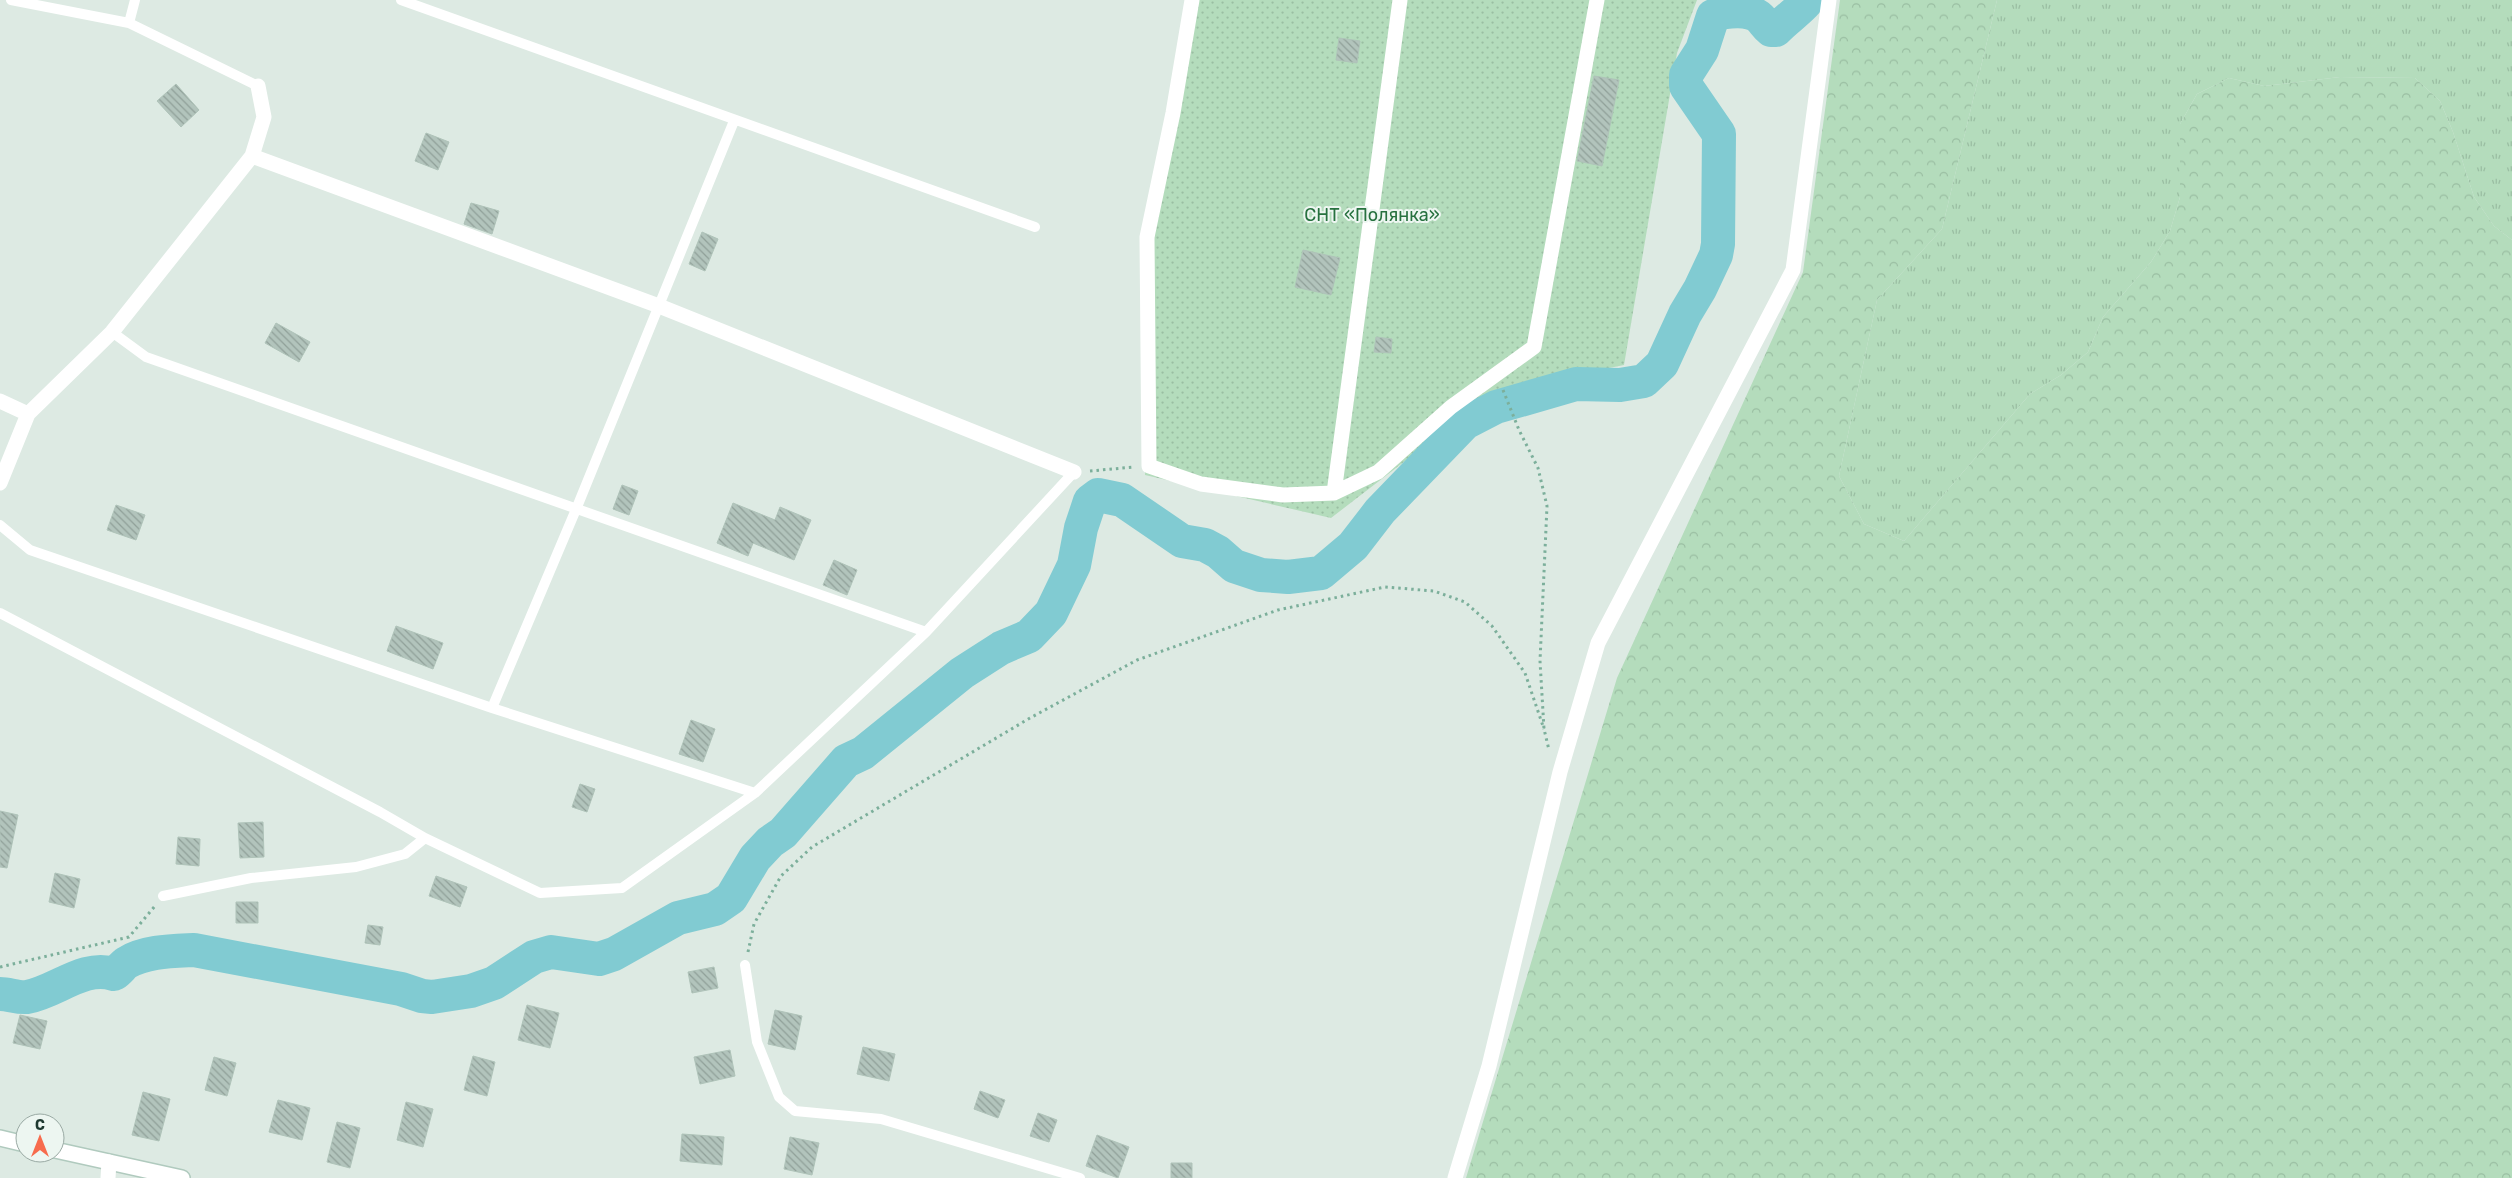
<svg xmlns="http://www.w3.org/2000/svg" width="2512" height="1178" font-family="Rubik,sans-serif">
  <defs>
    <pattern id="grass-tufts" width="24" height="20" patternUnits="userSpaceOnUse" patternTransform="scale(1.25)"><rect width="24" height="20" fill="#b4dcbc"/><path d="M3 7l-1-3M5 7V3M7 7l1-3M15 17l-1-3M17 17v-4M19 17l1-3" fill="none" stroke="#9abea2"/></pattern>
    <pattern id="forest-crowns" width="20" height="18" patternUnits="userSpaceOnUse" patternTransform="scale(1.25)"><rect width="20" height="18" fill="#b4dcbc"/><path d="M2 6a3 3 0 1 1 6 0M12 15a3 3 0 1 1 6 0" fill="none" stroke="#9abea2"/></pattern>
    <pattern id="park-dots" width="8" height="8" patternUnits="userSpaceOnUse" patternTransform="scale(1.25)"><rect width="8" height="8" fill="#b4dcbc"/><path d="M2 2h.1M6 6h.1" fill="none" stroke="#9abea2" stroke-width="1.8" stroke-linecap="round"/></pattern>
    <pattern id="building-back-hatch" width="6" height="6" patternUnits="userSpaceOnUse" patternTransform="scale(1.25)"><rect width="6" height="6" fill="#b2c4bc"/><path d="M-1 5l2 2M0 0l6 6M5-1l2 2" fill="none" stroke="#90a099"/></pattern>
  </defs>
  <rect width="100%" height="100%" fill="#ddeae3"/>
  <path fill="url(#grass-tufts)" d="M1997,0H2512V240L2494,226L2474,197L2453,132L2440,101L2415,78L2340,77L2264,86L2229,78L2197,94L2180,124V197L2170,231L2151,262L2103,317L2088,352L2061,375L2030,394L1904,541L1864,524L1839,476L1877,300L1942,229Z"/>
  <path fill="url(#forest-crowns)" d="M1840,0H1997L1942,229L1877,300L1839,476L1864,524L1904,541L2030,394L2061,375L2088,352L2103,317L2151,262L2170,231L2180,197V124L2197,94L2229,78L2264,86L2340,77L2415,78L2440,101L2453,132L2474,197L2494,226L2512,240V1178H1466L1617,678L1803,272Z"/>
  <path fill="url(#park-dots)" d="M1187,0H1697L1677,53L1624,365L1496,391L1331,518L1145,475L1153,247Z"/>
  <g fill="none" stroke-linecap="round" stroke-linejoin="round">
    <path stroke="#81cbd2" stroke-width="34" d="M0,994C9,994 18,998 27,997C56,992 84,964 114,974C119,971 122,966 126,963C145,951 173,951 194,950L401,989L422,996L432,997L471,991L494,983L534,957L551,952L599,959L614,954L678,918L715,909L731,898L755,858L770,842L783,833L846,761L863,753L962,673L1001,648L1029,636L1051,613L1074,565L1081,528L1090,501L1098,495L1122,500L1182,541L1205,545L1218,552L1234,566L1261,575L1288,577L1321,573L1353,546L1380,511L1465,423L1496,407L1576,384L1620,385L1644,381L1662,364L1685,314L1700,289L1716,255L1718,244L1719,134L1686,86V75L1702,50L1713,16C1724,11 1750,8 1760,18C1764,22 1766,26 1771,30H1776C1784,21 1805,6 1808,0"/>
  </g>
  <path fill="url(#building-back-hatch)" stroke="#afc3b9" d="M1339,38L1360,41L1357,63L1336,60Z
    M1594,76L1619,80L1602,166L1577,161Z
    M176,84L199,110L181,127L157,101Z
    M426,133L449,142L438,170L415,161Z
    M471,203L499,211L492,234L464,224Z
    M702,232L718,239L705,271L689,264Z
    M1303,250L1340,258L1331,295L1295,287Z
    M276,323L310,342L299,362L265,343Z
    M1376,337L1392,339L1391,353L1374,352Z
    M622,485L638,491L629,515L613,509Z
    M733,503L775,520L780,507L811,520L794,560L753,543L748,556L717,543Z
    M116,505L145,515L136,540L107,530Z
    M834,560L857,570L847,595L823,585Z
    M396,626L443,643L433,669L387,651Z
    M691,720L715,729L703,762L679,754Z
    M580,784L595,789L587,812L572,807Z
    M0,811L18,815L7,868L0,867Z
    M263,822L264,857L240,858L238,823Z
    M178,837L200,839L199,866L176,864Z
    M55,873L80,879L74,908L49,902Z
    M436,876L467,887L460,907L429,896Z
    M236,902H258V923H236Z
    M368,925L383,927L380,945L365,943Z
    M714,967L718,988L692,993L688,972Z
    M527,1005L559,1013L550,1048L518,1040Z
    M775,1010L802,1016L795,1050L768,1044Z
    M20,1015L47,1021L40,1049L13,1043Z
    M863,1047L895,1054L889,1081L857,1074Z
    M730,1050L735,1076L700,1084L694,1057Z
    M473,1056L495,1062L487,1096L464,1090Z
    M214,1057L236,1063L227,1096L205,1090Z
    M980,1091L1005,1100L998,1118L974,1109Z
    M143,1092L170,1099L159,1141L132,1135Z
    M278,1100L310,1108L302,1140L269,1132Z
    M406,1102L433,1109L423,1147L397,1140Z
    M1038,1113L1057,1120L1049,1142L1030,1136Z
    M337,1122L360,1128L350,1168L327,1162Z
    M682,1134L724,1137L722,1165L680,1161Z
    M1097,1135L1129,1147L1118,1178L1086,1166Z
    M790,1137L819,1143L812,1175L784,1169Z
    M1171,1163H1192V1178H1171Z"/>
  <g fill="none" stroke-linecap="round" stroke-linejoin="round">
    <defs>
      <path id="secondary" d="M0,1138L25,1144
        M55,1150L182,1178"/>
    </defs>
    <use href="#secondary" stroke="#b0cabe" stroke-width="18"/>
    <path stroke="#7caf9b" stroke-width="3" stroke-dasharray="2.5 4" stroke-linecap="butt" d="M1503,390L1519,430L1538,468L1547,506L1540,661L1544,729L1549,750
      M1090,471L1134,467
      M748,952L754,924L781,876L812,847L1030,718L1137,660L1278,610L1385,587L1434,591L1465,602L1492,626L1525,673L1544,729
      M0,967L129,937L155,906"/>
    <path stroke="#fff" stroke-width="10" d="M11,0L129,23L258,86
      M401,0L1035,227
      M129,23L135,0
      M112,332L146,357L926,632
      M0,525L30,550L492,708L755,793
      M0,613L380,812L425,838L540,893L622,888L755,793L926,632L1074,472
      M492,708L577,507L734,121
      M163,896L251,878L356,867L405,854L425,838
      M745,965L757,1042L779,1097L795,1111L881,1119L1080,1178"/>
    <path stroke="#fff" stroke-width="15" d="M1192,0L1173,113L1147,237L1149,466L1201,484L1283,495L1334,493L1378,472L1451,407L1534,347L1597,0
      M252,156L659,306L1074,472
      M0,401L28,414
      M0,483L28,414L112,332L252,156L264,117L258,86
      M1334,493L1400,0
      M108,1178L109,1162
      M1455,1178L1489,1066L1560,772L1598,643L1793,270L1829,0"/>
    <use href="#secondary" stroke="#fff" stroke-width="15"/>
  </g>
  <g text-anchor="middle" stroke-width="4" stroke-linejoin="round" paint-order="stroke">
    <g font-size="18" fill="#27713f" stroke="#edf6f1">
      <text x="1372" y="221">СНТ «Полянка»</text>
    </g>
  </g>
  <g transform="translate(40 1138)"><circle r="24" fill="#edf6f1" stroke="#9aaaa4"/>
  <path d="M0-4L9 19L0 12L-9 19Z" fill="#f76b4d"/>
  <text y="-8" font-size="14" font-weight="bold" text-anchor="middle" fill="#1e3930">С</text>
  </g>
</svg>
